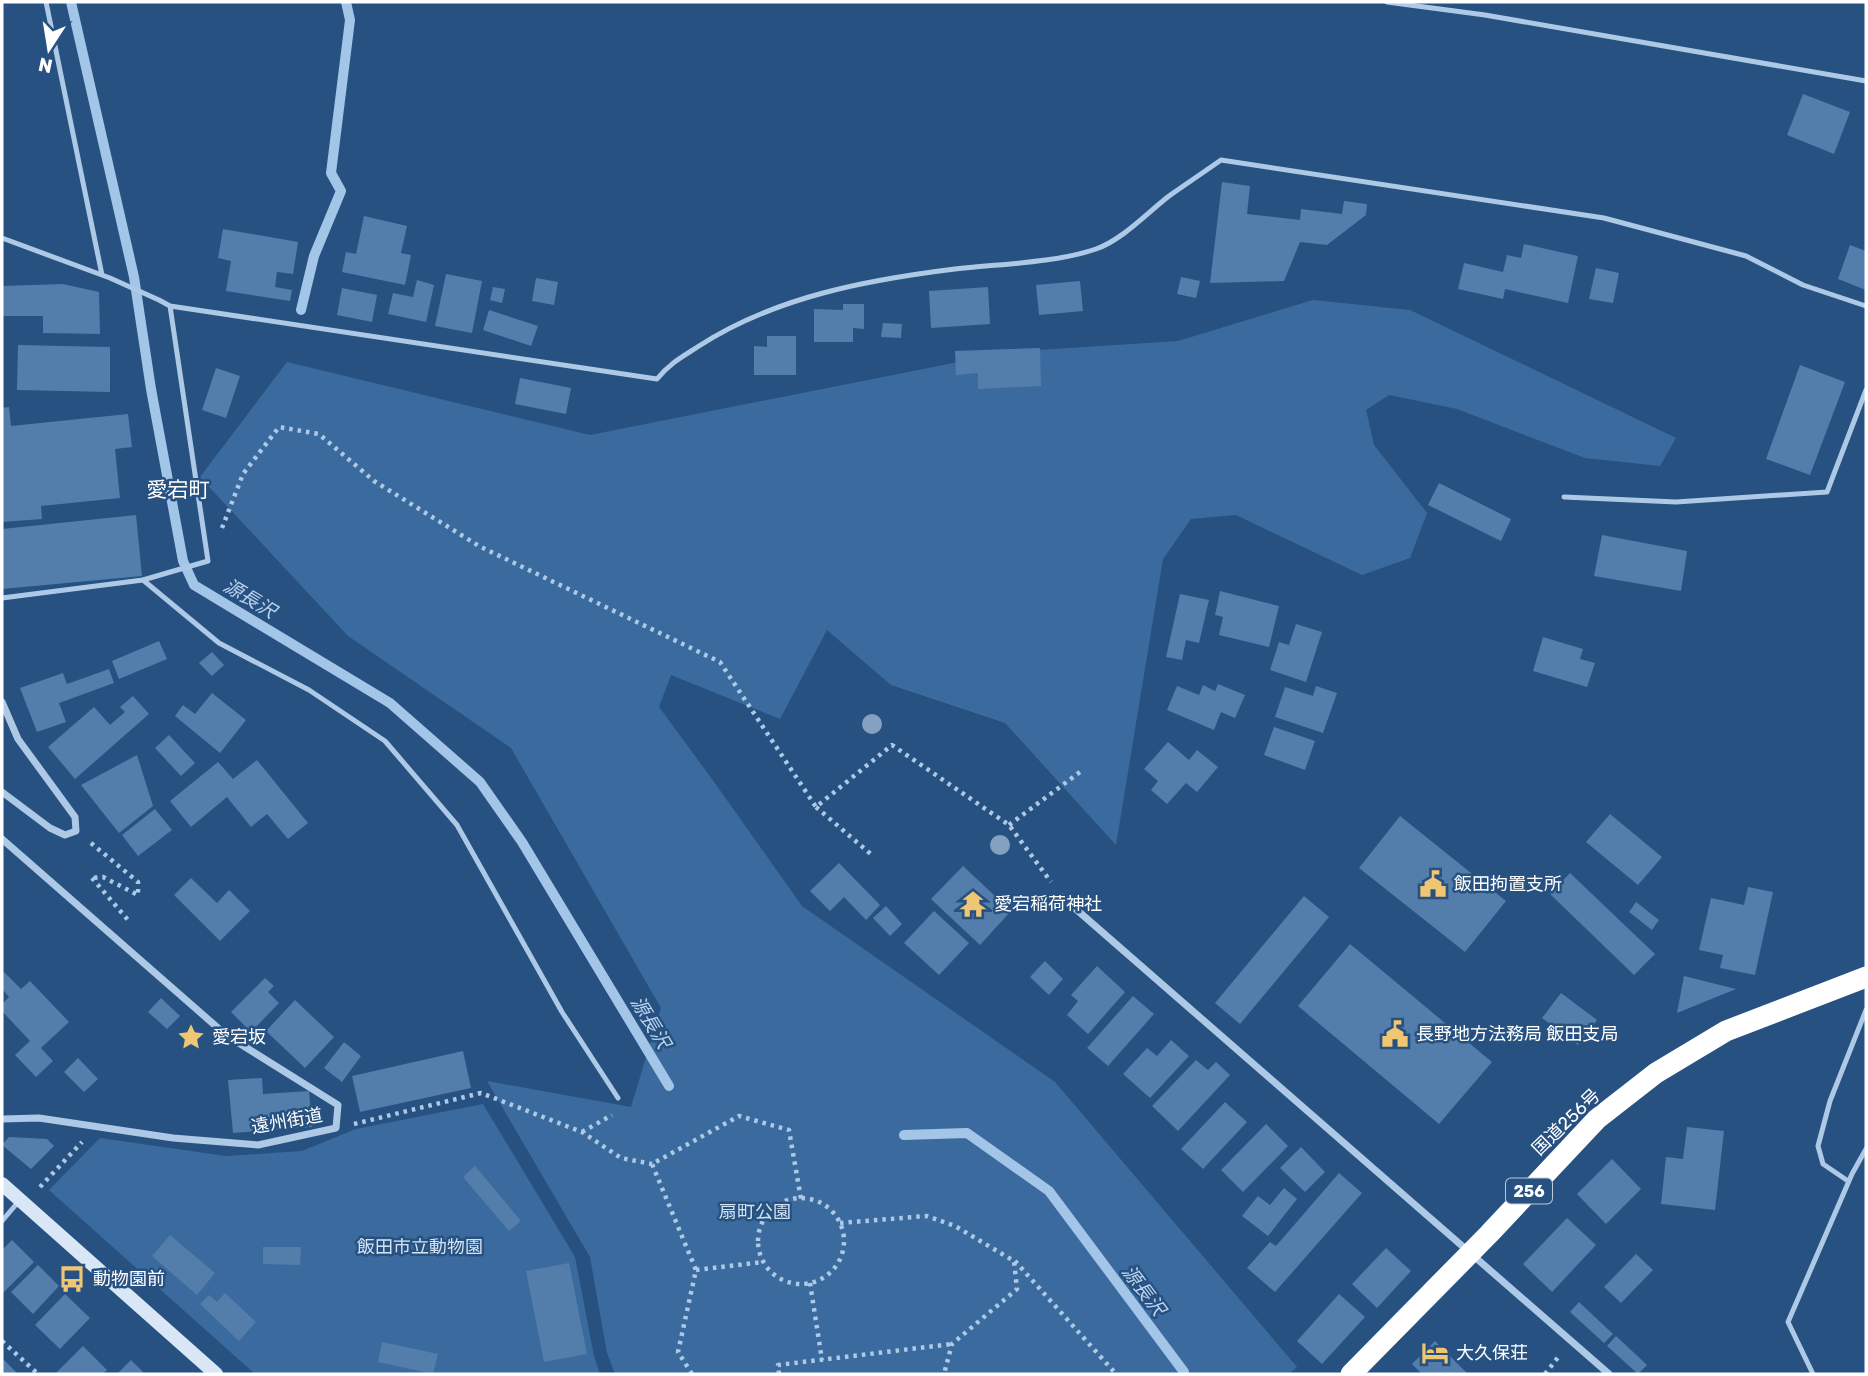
<svg xmlns="http://www.w3.org/2000/svg" width="1868" height="1376" font-family="Rubik,'Noto Sans JP',sans-serif">
  <rect width="100%" height="100%" fill="#275181"/>
  <path fill="#3b6b9e" d="M1313,300L1410,310L1676,438L1660,466L1585,458L1457,409L1389,395L1366,410L1374,445L1427,513L1410,558L1362,575L1236,515L1191,519L1163,559L1116,845L1005,723L891,685L827,630L780,719L671,675L659,707L712,779L802,906L1055,1082L1297,1367L1289,1374H615L607,1353L590,1257L487,1081L631,1107L661,1008L511,748L348,636L200,477L287,362L590,435L1009,352L1178,341Z
    M483,1104L575,1257L594,1356L600,1374H255L49,1190L100,1138L226,1156L302,1151L356,1129Z"/>
  <g fill="none" stroke-linecap="round" stroke-linejoin="round">
    <path stroke="#a3c5e7" stroke-width="10" d="M71,2L134,277L151,389L183,561L194,585L390,703L480,782L522,842L669,1086
      M301,310L314,256L341,191L331,173L350,20L346,2
      M904,1135L967,1133L1049,1191L1184,1372"/>
  </g>
  <path fill="#537dab" d="M1803,94L1850,112L1834,154L1787,135Z
    M1222,182L1250,186L1247,214L1300,220L1301,209L1342,214L1344,201L1367,204L1366,215L1327,245L1300,242L1284,281L1210,283Z
    M364,216L407,226L401,253L411,255L405,285L342,272L346,252L356,254Z
    M223,229L298,242L293,274L277,272L275,287L292,290L290,301L226,291L231,261L218,258Z
    M1524,244L1578,256L1568,303L1505,289L1503,299L1458,289L1464,263L1503,272L1507,255L1521,258Z
    M1850,245L1866,251V290L1838,279Z
    M1596,268L1619,273L1613,303L1589,299Z
    M446,274L482,281L472,333L435,326Z
    M1181,277L1200,281L1196,298L1177,294Z
    M536,278L558,282L554,305L532,301Z
    M417,280L434,285L426,322L388,314L393,293L413,297Z
    M1080,281L1083,311L1039,315L1036,285Z
    M63,284L99,292L100,334L43,333V316H2V286Z
    M493,287L505,289L502,303L490,300Z
    M988,287L990,324L931,328L929,291Z
    M342,288L377,295L372,322L337,315Z
    M843,304H864V329L853,328V342H814V309L843,310Z
    M489,310L538,326L531,346L483,330Z
    M883,323L902,324L901,338L881,337Z
    M767,336H796V375H754V346L767,347Z
    M18,345L110,347V392L17,390Z
    M1040,348L1041,386L978,389V373L956,375L955,351Z
    M1800,365L1845,382L1810,475L1766,459Z
    M216,368L240,376L226,418L202,410Z
    M520,378L571,388L566,414L515,404Z
    M9,407L11,426L128,414L132,447L115,449L120,498L41,506L42,519L2,522V408Z
    M1439,483L1511,519L1501,541L1428,505Z
    M136,515L142,576L2,589V529Z
    M1602,535L1687,551L1681,591L1594,576Z
    M1220,591L1279,606L1269,647L1219,635L1223,617L1215,615Z
    M1180,594L1209,600L1199,643L1186,640L1182,660L1166,657Z
    M1296,624L1322,632L1306,682L1270,670L1279,642L1289,645Z
    M1543,637L1583,649L1580,659L1595,663L1587,687L1533,671Z
    M159,641L167,659L119,679L112,661Z
    M212,652L224,665L212,676L199,663Z
    M109,669L114,683L59,703L66,722L37,732L20,688L63,673L67,684Z
    M1218,684L1245,695L1235,718L1221,712L1214,730L1167,710L1177,686L1199,695L1203,685L1215,691Z
    M1316,686L1337,693L1323,733L1275,717L1285,687L1313,696Z
    M212,693L246,720L220,753L175,716L183,705L195,714Z
    M133,696L149,714L75,779L48,747L94,707L110,725L125,712L120,707Z
    M1274,727L1315,741L1305,770L1264,755Z
    M169,735L195,763L181,776L155,748Z
    M1168,742L1189,760L1197,750L1218,767L1197,792L1186,783L1167,804L1151,790L1158,781L1144,769Z
    M137,755L153,806L119,833L81,785Z
    M257,760L308,823L288,839L267,814L251,827L227,797L191,827L170,801L218,762L233,779Z
    M155,809L172,830L138,856L122,835Z
    M1610,814L1662,857L1638,885L1586,842Z
    M1400,816L1506,901L1465,952L1359,868Z
    M839,863L880,905L866,920L844,897L830,911L810,891Z
    M963,866L1011,911L980,945L931,899Z
    M1570,873L1655,954L1634,975L1550,894Z
    M191,878L217,903L229,890L250,911L220,941L174,895Z
    M1748,887L1773,892L1755,975L1720,968L1723,955L1699,950L1711,898L1744,905Z
    M1304,896L1329,917L1240,1024L1215,1003Z
    M1636,902L1659,920L1652,930L1629,912Z
    M886,906L902,924L890,936L873,918Z
    M934,911L969,943L939,975L904,943Z
    M1350,944L1492,1062L1439,1124L1298,1006Z
    M1045,961L1063,979L1049,995L1030,977Z
    M1097,966L1125,992L1088,1034L1067,1015L1078,1001L1071,995Z
    M4,972L21,989L30,981L69,1022L41,1048L53,1061L36,1077L15,1055L30,1041L2,1011V1004L9,997L2,989V974Z
    M1684,976L1736,989L1677,1013Z
    M265,978L274,986L268,992L279,1003L251,1032L231,1012Z
    M1561,993L1597,1020L1578,1045L1542,1018Z
    M1133,996L1154,1014L1108,1066L1087,1048Z
    M161,998L180,1016L167,1029L148,1012Z
    M295,1000L334,1037L305,1068L266,1031Z
    M1171,1040L1189,1056L1150,1098L1123,1074L1147,1048L1157,1056Z
    M344,1042L361,1056L342,1082L324,1068Z
    M463,1051L471,1088L360,1112L352,1076Z
    M78,1058L98,1079L84,1092L64,1072Z
    M1196,1060L1208,1070L1216,1062L1230,1075L1178,1131L1152,1106Z
    M262,1078L263,1094L309,1091L312,1127L233,1133L228,1080Z
    M1225,1102L1247,1122L1203,1169L1181,1149Z
    M1266,1124L1288,1146L1243,1192L1221,1170Z
    M1687,1127L1724,1131L1715,1210L1661,1204L1666,1157L1683,1159Z
    M9,1137L47,1139L54,1146L31,1169L2,1145Z
    M1301,1147L1325,1172L1305,1192L1280,1168Z
    M1612,1159L1641,1189L1606,1224L1577,1194Z
    M475,1166L521,1221L509,1231L463,1177Z
    M1339,1173L1362,1193L1275,1292L1247,1268L1270,1242L1276,1246Z
    M1284,1188L1297,1199L1268,1236L1242,1216L1258,1196L1270,1205Z
    M1567,1218L1596,1245L1552,1292L1523,1264Z
    M170,1235L215,1273L197,1295L152,1256Z
    M12,1240L34,1262L2,1294V1250Z
    M263,1247H301L300,1265L263,1264Z
    M1386,1248L1411,1271L1377,1308L1352,1284Z
    M1636,1254L1653,1270L1621,1303L1604,1287Z
    M569,1263L587,1354L544,1362L526,1271Z
    M38,1265L59,1286L33,1314L11,1292Z
    M225,1293L256,1322L239,1341L200,1304L209,1295L217,1302Z
    M65,1294L90,1318L60,1349L35,1325Z
    M1339,1294L1365,1317L1322,1364L1297,1341Z
    M1579,1302L1613,1334L1604,1343L1570,1312Z
    M1616,1336L1647,1365L1638,1374L1607,1346Z
    M1435,1341L1468,1374H1422L1412,1364Z
    M382,1342L438,1354L433,1374L378,1362Z
    M83,1346L107,1370L103,1374H55Z
    M2,1358L18,1374H2Z
    M131,1360L144,1373L142,1374H117Z"/>
  <g fill="none" stroke-linecap="round" stroke-linejoin="round">
    <path stroke="#aec9e6" stroke-width="4.5" stroke-dasharray="3.5 5" stroke-linecap="butt" d="M222,528L243,474L279,427L319,434L374,481L479,546L720,662L816,807L892,745L1009,825L1051,882
      M816,807L873,856
      M1009,825L1084,769
      M91,843L138,882V895L103,877L92,878
      M92,878L128,920
      M354,1124L481,1093L582,1132L621,1158L652,1164
      M582,1132L612,1115
      M40,1187L82,1142
      M758 1241a43 43 0 1 1 86 0a43 43 0 1 1-86 0Z
      M840,1223L927,1216L955,1226L1014,1261L1017,1289L952,1344L944,1374
      M1015,1261L1116,1374
      M696,1270L763,1262
      M810,1283L822,1360
      M2,1341L38,1374
      M692,1374L678,1352L696,1270L652,1164L739,1116L789,1130L801,1199
      M779,1374L778,1365L952,1344
      M1545,1374L1559,1356"/>
    <path stroke="#aec9e6" stroke-width="5" d="M46,2L102,275
      M1387,2L1485,15L1866,81
      M2,238L110,278L159,300L170,306L657,379C670,363 682,357 699,346C775,297 866,280 955,269C999,264 1055,263 1096,249C1122,240 1147,213 1169,196C1186,184 1204,172 1221,160L1604,218L1746,256L1803,285L1866,306
      M1564,497L1676,502L1827,492L1866,390
      M143,580L219,643L309,690L385,741L457,825L562,1012L618,1098
      M2,598L143,580L208,561L170,306
      M1848,1181L1823,1164L1818,1146L1830,1101L1866,1010
      M2,1221L19,1201
      M1813,1374L1788,1322L1852,1174L1866,1149"/>
    <path stroke="#aec9e6" stroke-width="7" d="M2,702L18,739L75,817L76,831L65,835L50,828L2,792
      M2,839L226,1035L338,1105L336,1128L258,1145L173,1138L39,1118L2,1119
      M1062,897L1609,1374"/>
    <path stroke="#d8e6f6" stroke-width="14" d="M2,1184L216,1374"/>
    <path stroke="#fff" stroke-width="21" d="M1351,1374L1489,1234L1597,1119L1656,1073L1726,1031L1866,977"/>
  </g>
  <g fill="#84a1c1">
    <circle cx="872" cy="724" r="10"/>
    <circle cx="1000" cy="845" r="10"/>
  </g>
  <defs>
    <symbol id="civic-bare" viewBox="-9 -9 18 18"><path d="M-.6-6.5H3V-4.5H.6V-3L4-1V1h2V6H-6V1h2V-1L-.6-3ZM-1.2 2.5V6h2.4V2.5Z" fill="#efc774" stroke="#275181" stroke-width="2.5" paint-order="stroke"/></symbol>
    <symbol id="temple-bare" viewBox="-9 -9 18 18"><path d="M0-6L5-2H3V0L6.5 2.5H4V6H1.5V3h-3V6H-4V2.5H-6.5L-3 0V-2H-5Z" fill="#efc774" stroke="#275181" stroke-width="2.5" paint-order="stroke"/></symbol>
    <symbol id="sight-bare" viewBox="-9 -9 18 18"><path d="M0-6L1.8-2.2L6-1.7L2.9 1.2L3.7 5.4L0 3.3L-3.7 5.4L-2.9 1.2L-6-1.7L-1.8-2.2Z" fill="#efc774" stroke="#275181" stroke-width="2.5" paint-order="stroke"/></symbol>
    <symbol id="bus-bare" viewBox="-9 -9 18 18"><path d="M-5-6H5V4H4V6H2V4H-2V6H-4V4H-5ZM-3.5-4V0h7V-4ZM-3.5 1.2v1.5H-2V1.2ZM2 1.2v1.5H3.5V1.2Z" fill="#efc774" stroke="#275181" stroke-width="2.5" paint-order="stroke"/></symbol>
    <symbol id="hotel-bare" viewBox="-9 -9 18 18"><path d="M-6-4.5h1.5V1H6V5H4.5V3h-9V5H-6ZM-4 0a1.8 1.8 0 1 1 3.6 0ZM.5 0V-2.5h3Q6-2.5 6 0Z" fill="#efc774" stroke="#275181" stroke-width="2.5" paint-order="stroke"/></symbol>
  </defs>
  <g fill-rule="evenodd">
    <use href="#civic-bare" x="1414" y="865" width="38" height="38"/>
    <use href="#temple-bare" x="954" y="885" width="38" height="38"/>
    <use href="#civic-bare" x="1376" y="1015" width="38" height="38"/>
    <use href="#sight-bare" x="172" y="1018" width="38" height="38"/>
    <use href="#bus-bare" x="53" y="1260" width="38" height="38"/>
    <use href="#hotel-bare" x="1416" y="1334" width="38" height="38"/>
  </g>
  <g text-anchor="middle" stroke-width="5" stroke-linejoin="round" paint-order="stroke">
    <rect fill="#275181" stroke="#becbd9" stroke-width="2" x="1506" y="1178.5" width="46" height="25" rx="5"/>
    <g font-size="16" font-weight="bold" fill="#fff">
      <text x="1529" y="1197">256</text>
    </g>
    <g font-size="18" fill="#fff" stroke="#275181" text-anchor="start">
      <text x="1454" y="890">飯田拘置支所</text>
      <text x="994" y="910">愛宕稲荷神社</text>
      <text x="1416" y="1040">長野地方法務局 飯田支局</text>
      <text x="212" y="1043">愛宕坂</text>
      <text x="93" y="1285">動物園前</text>
      <text x="1456" y="1359">大久保荘</text>
    </g>
    <g font-size="18" fill="#fff" stroke="#275181">
      <text transform="translate(287 1121) rotate(-10)" y="6">遠州街道</text>
      <text transform="translate(1566 1122) rotate(-44)" y="6">国道256号</text>
    </g>
    <g font-size="18" fill="#d1e3f5" stroke="#275181">
      <text x="755" y="1218">扇町公園</text>
      <text x="420" y="1253">飯田市立動物園</text>
    </g>
    <g font-size="19" font-style="italic" fill="#bad3ee" stroke="#275181">
      <text transform="translate(250 598) rotate(31)" y="7">源長沢</text>
      <text transform="translate(651 1022) rotate(59)" y="7">源長沢</text>
      <text transform="translate(1144 1290) rotate(53)" y="7">源長沢</text>
    </g>
    <g font-size="21" fill="#fff" stroke="#275181">
      <text x="178" y="497">愛宕町</text>
    </g>
  </g>
  <rect width="1868" height="1376" fill="none" stroke="#ffffff" stroke-width="7"/>
  <g transform="translate(49 49) rotate(192)" stroke="#275181" stroke-width="5" paint-order="stroke">
  <path d="M0-5L12 26L0 18L-12 26Z" fill="#ffffff"/>
  <text y="-10" font-size="19" font-weight="bold" text-anchor="middle" fill="#ffffff">N</text>
  </g>
</svg>
